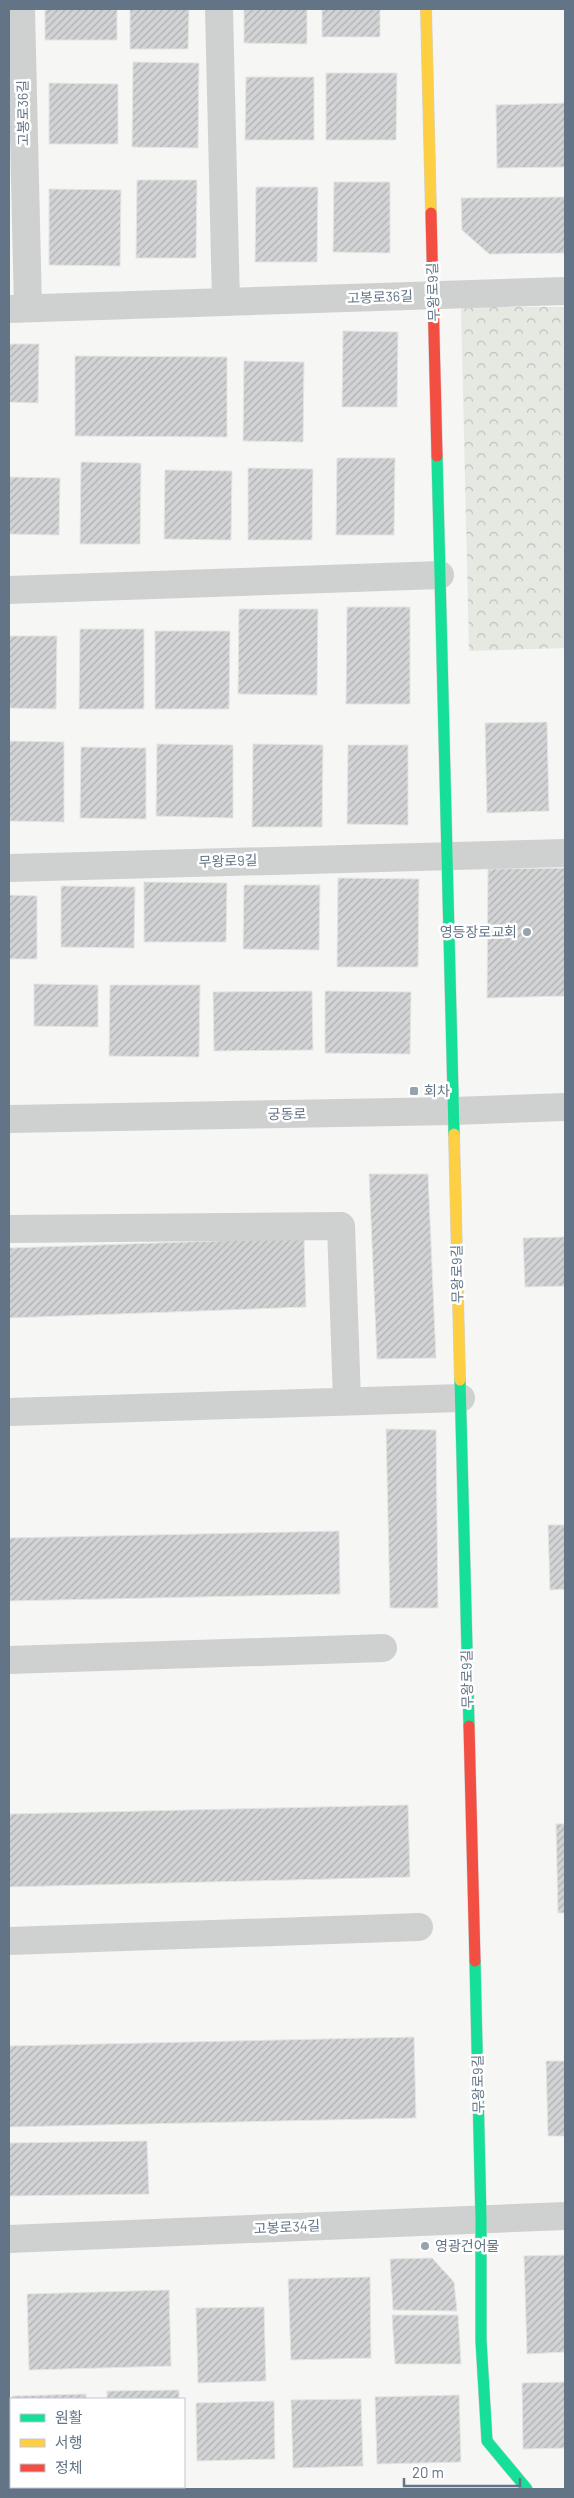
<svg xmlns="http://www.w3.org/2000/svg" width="574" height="2498" font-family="Barlow,'Noto Sans KR',sans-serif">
  <defs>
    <pattern id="park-crowns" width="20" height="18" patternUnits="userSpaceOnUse" patternTransform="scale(1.25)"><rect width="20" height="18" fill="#e5e9e2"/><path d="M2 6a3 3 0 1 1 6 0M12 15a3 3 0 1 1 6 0" fill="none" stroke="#bdc1bd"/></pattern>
    <pattern id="building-hatch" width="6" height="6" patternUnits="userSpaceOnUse" patternTransform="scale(1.25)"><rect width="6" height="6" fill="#d2d3d4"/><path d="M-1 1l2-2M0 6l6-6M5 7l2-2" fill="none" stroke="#aeb0b2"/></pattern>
  </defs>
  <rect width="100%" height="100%" fill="#f6f6f4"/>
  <path fill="url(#park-crowns)" d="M461,307H565V648L469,651Z"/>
  <path fill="url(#building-hatch)" stroke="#e5e5e4" d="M45,9H117V40H45Z
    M130,9H189L188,49H130Z
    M244,9H307V44L244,43Z
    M322,9H380V37H322Z
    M133,62L199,63L198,148L132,147Z
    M326,73H397L396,140H326Z
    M246,77H314V140H245Z
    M49,83L118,84V144H49Z
    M565,103V167L497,168L496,105Z
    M137,180H197L196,258H136Z
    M334,182H390V253L333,252Z
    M256,187H318L317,262H255Z
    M49,189L121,190L120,266L49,265Z
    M565,197V253L489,254L462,230L461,198Z
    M343,331L398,332L397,407H342Z
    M9,344H39L38,403L9,402Z
    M75,356L227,357V437L75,436Z
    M244,361L304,362L303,442L243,441Z
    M337,458H395L394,535H336Z
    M81,462L141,463L140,544H80Z
    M248,468L313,469L312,540H248Z
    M165,470L232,471L231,540L164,539Z
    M9,477L60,478L59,535L9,534Z
    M347,607H410V704H346Z
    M239,609H318L317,695L238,694Z
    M80,629H144V709H79Z
    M155,631H230L229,709H155Z
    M9,636H57L56,709L9,708Z
    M547,722L549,811L487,813L485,723Z
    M9,741L64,742V822L9,821Z
    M157,744L233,745V818L156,816Z
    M253,744L323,745L322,827H252Z
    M348,745H408V825L347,824Z
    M81,747L146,748V819L80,818Z
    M565,868V996L487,998L488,869Z
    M338,878L419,879L418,967H337Z
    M144,882L227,883L226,942H144Z
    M244,885H320L319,950L243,949Z
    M61,886L135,887L134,948L61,947Z
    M9,895L37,896V959H9Z
    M34,984L98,985V1027L34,1026Z
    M110,985H200L199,1057L109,1056Z
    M312,991L313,1050L214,1051L213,992Z
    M325,991L411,992L410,1054L325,1053Z
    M369,1174H428L436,1358L377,1359Z
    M565,1237V1286L525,1287L523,1238Z
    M304,1238L306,1307L9,1318V1248Z
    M386,1429L436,1430L438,1608H390Z
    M548,1525H565V1589L550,1590Z
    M339,1531L340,1594L9,1601V1538Z
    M408,1805L410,1877L9,1887V1814Z
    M556,1824H565V1913H558Z
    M414,2037L416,2118L9,2127V2046Z
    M546,2061H565V2136H548Z
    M147,2141L149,2194L9,2196V2143Z
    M565,2255V2352L527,2354L524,2256Z
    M432,2258L454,2282L457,2311L393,2310L390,2259Z
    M370,2277L371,2358L291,2360L288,2279Z
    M169,2290L171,2366L29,2370L27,2294Z
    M264,2307L266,2381L198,2383L196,2308Z
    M392,2315H458L461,2364H395Z
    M565,2382V2448L523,2449L522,2383Z
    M179,2390V2399H107V2391Z
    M86,2394V2399H12V2396Z
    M459,2395L461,2462L377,2464L375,2397Z
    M361,2399L363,2466L293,2468L291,2400Z
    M274,2401L275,2459L197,2461L196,2403Z"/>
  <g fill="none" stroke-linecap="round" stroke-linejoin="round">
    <defs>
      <path id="fast" d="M437,456L454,1134
        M460,1380L469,1726
        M475,1961L481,2219V2341L487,2441L527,2489"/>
      <path id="slow" d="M426,9L431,213
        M454,1134L460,1380"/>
      <path id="jam" d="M431,213L437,456
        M469,1726L475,1961"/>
    </defs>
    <use href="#fast" stroke="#d1d3d4" stroke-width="12"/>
    <use href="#slow" stroke="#d1d3d4" stroke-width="12"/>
    <use href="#jam" stroke="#d1d3d4" stroke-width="12"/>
    <path stroke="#cfd1d1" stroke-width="28" d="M21,9L28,308
      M219,9L226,302
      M9,309L565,291
      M9,590L440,575
      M9,868L565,853
      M9,1119L453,1111L565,1107
      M9,1229L341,1226L347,1401
      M9,1412L461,1398
      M9,1660L383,1648
      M9,1941L419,1927
      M9,2239L565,2216"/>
    <use href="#fast" stroke="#16e098" stroke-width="11"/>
    <use href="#slow" stroke="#ffcf43" stroke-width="11"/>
    <use href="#jam" stroke="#f24e42" stroke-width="11"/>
  </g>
  <g fill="#96a2ad" stroke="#fff" stroke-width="2">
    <circle cx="527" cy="932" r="5"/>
    <rect x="409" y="1086" width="10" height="10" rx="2.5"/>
    <circle cx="425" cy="2246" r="5"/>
  </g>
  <g text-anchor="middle" stroke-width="5" stroke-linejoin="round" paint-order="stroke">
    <g font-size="14" fill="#637487" stroke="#fff">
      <text transform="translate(23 113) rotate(-91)" y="5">고봉로36길</text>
      <text transform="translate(433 292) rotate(-92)" y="5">무왕로9길</text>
      <text transform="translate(380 297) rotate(-2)" y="5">고봉로36길</text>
      <text transform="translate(228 861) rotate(-2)" y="5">무왕로9길</text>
      <text transform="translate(287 1114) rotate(-1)" y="5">궁동로</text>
      <text transform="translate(457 1274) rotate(-91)" y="5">무왕로9길</text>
      <text transform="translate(467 1679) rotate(-91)" y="5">무왕로9길</text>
      <text transform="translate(478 2084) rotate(-91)" y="5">무왕로9길</text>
      <text transform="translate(287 2227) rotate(-3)" y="5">고봉로34길</text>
    </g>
    <g font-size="14" fill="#637487" stroke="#fff" text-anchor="start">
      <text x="517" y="937" text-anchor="end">영등장로교회</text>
      <text x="424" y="1096">회차</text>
      <text x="435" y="2251">영광건어물</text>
    </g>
  </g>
  <rect width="574" height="2498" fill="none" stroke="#637487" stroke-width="20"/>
  <rect x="10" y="2398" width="175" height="90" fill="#ffffff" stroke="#c1c7cf"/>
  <rect x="20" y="2414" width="25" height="8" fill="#16e098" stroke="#c1c7cf"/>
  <text x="55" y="2423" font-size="15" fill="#637487">원활</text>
  <rect x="20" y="2439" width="25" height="8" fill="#ffcf43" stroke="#c1c7cf"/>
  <text x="55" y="2448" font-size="15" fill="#637487">서행</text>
  <rect x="20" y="2464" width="25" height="8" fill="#f24e42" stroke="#c1c7cf"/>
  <text x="55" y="2473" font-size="15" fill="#637487">정체</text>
  <path d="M404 2478v8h116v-8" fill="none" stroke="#637487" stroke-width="2.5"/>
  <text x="412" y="2478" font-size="15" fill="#637487" stroke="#ffffff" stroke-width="4" paint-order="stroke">20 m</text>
</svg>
